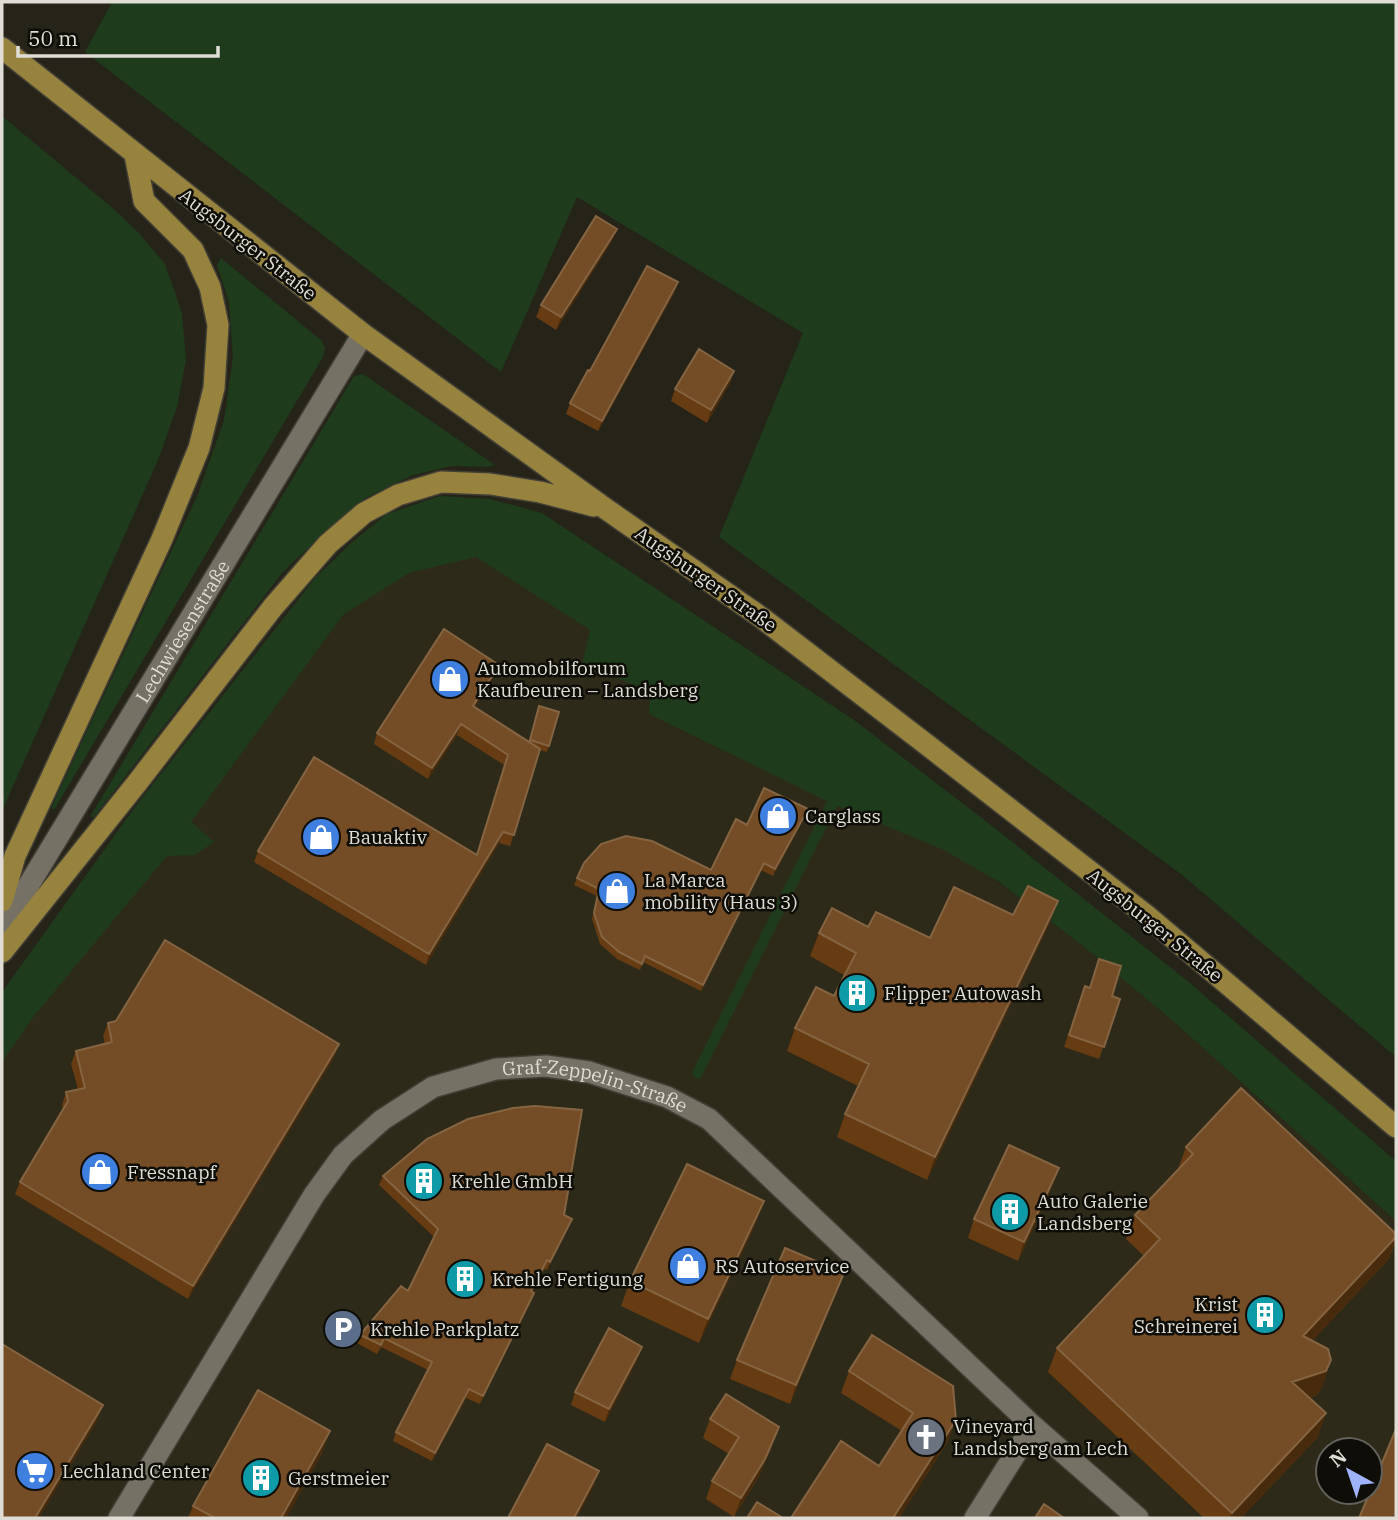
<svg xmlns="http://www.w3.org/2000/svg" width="1398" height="1520" font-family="'IBM Plex Serif',serif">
  <rect width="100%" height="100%" fill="#262319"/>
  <path fill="#2e2a19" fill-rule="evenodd" d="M472,546L849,770L1083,946L1173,1021L1396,1221V1518H2V1029L272,710L343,615L395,575ZM1328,1450H1370V1492H1328Z"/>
  <path fill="#1e3b1c" d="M112,2H1396V1057L1181,874L719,537L803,333L577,197L501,372L85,52Z
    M2,116L116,211L139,233L165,264L182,313L186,360L177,407L158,460L2,811Z
    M221,258L322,341L325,348L323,357L54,810L51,808L198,494L224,420L233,357L229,302L217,265Z
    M363,374L495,465L488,467L452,466L413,475L365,498L325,532L282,573L94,817H90L354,376Z
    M440,496L490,499L542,513L854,720L996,829L1190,983L1396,1161V1221L1173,1021L1083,946L999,882L944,850L837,806L701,1077L698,1079L693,1076L692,1073L827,801L649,714L650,691L582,665L590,630L476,557L409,573L343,615L191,822L214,842L195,855L167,856L34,1016L2,1062V992L135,807L316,577L351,543L387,514Z"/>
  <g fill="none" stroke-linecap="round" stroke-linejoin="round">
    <defs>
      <g id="minor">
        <path id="s1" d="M2,929L363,334"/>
        <path id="s2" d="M119,1518L314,1195L343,1155L382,1120L433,1087L496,1069L546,1066L589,1072L667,1097L709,1119L1033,1426L1138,1518"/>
        <path d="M975,1518L1033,1426"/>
      </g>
      <path id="major" d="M2,48L363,334L606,509L762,618L926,744L1146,915L1396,1127
        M2,901L15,856L162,539L199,448L214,388L218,325L210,287L193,250L144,201L135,155
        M2,952L137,783L273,607L328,544L364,513L398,495L441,482L490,484L540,492L594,506"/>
    </defs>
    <use href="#minor" stroke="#413f36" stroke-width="24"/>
    <use href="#major" stroke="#413f36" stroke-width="24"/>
    <use href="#minor" stroke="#757165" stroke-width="21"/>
    <use href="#major" stroke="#97833d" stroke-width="21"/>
  </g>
  <path fill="#673c12" d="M612,241L556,330L536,317L541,305Z
    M678,282L674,293L598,431L566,414L570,403L590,371Z
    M734,371L730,383L707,423L671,401L675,389Z
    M495,675L475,707L529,742L539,706L559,712L547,752L540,750L510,846L499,843L426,965L254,862L258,851L477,854L504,765L457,735L428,779L374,744L377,733Z
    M805,816L773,876L761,870L701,991L643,962L640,970L617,959L600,944L592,919L597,896L574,885L577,878L711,870L747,825Z
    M1058,901L1049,924L927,1180L837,1137L845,1114L858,1086L787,1051L795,1028L834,996L844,975L810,956L819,933L868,927L930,938L1013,915Z
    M1099,959L1112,996L1120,999L1099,1059L1064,1047L1085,986L1089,988Z
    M108,1023L339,1044L334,1057L188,1299L15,1194L20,1182L63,1110L62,1105L66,1092L78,1089L71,1064L76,1051L105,1044L103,1036Z
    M1186,1147L1396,1234V1239L1389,1259L1312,1341L1323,1385L1317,1395L1309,1398L1326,1413L1317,1438L1241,1518H1204L1048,1372L1057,1348L1144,1256L1126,1239L1135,1215L1178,1169Z
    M383,1176L564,1215L572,1219L547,1270L544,1269L532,1292L534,1293L531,1301L480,1404L466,1398L432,1461L393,1441L396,1432L428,1370L381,1347L377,1354L357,1343L360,1335L408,1291L434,1237L379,1185Z
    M1052,1187L1018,1261L968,1238L974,1219Z
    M755,1225L699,1343L621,1306L630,1281Z
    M844,1273L837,1291L790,1404L730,1379L737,1360Z
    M872,1335L948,1441L899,1518H791L879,1466L902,1431L841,1393L849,1371Z
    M637,1360L605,1422L571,1405L575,1392Z
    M710,1419L772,1446L758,1478L734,1517L706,1499L712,1481L729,1454L703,1438Z
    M330,1431L321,1455L286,1518H188L193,1506Z"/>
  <path fill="#482b0c" d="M617,229L612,241L556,330L561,317Z
    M678,282L674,293L598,431L602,421Z
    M734,371L730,383L707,423L711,410Z
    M499,665L495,675L469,716L473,706Z
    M461,724L457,735L428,779L432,768Z
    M808,809L805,816L773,876L775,869Z
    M503,832L499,843L426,965L429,954Z
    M764,863L761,870L701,991L703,985Z
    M1058,901L1049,924L927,1180L935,1157Z
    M339,1044L334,1057L188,1299L193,1286Z
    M1059,1168L1052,1187L1018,1261L1024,1242Z
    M764,1201L755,1225L699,1343L708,1319Z
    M572,1219L569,1227L547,1270L550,1262Z
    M1396,1237L1389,1259L1294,1360L1303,1336Z
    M844,1273L837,1291L790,1404L796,1385Z
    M534,1293L531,1301L480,1404L483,1396Z
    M642,1347L637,1360L605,1422L609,1409Z
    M1331,1360L1323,1385L1317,1395L1283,1406L1292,1382Z
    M469,1389L466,1398L432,1461L435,1453Z
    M103,1405L96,1423L39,1518H35Z
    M1326,1413L1317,1438L1241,1518H1230L1232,1513Z
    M956,1420L948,1441L899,1518H893Z
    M779,1427L758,1478L734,1517L741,1498Z
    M330,1431L321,1455L286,1518H281Z
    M599,1471L593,1487L577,1518H574Z"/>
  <path fill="#744d27" stroke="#856442" stroke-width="2" d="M596,216L617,229L561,317L541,305Z
    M647,266L678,282L602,421L570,403L588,370L590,371Z
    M699,349L734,371L711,410L675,389Z
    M444,629L499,665L473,706L540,749L514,835L503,832L429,954L258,851L314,757L477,855L508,755L461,724L432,768L377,733Z
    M539,706L559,712L549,746L530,740Z
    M764,788L808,809L775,869L764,863L703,985L645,956L642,964L619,952L602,937L594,913L599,889L577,878L584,863L601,844L626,836L652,841L711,870L736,819L747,825Z
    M1028,886L1058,901L935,1157L845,1114L869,1064L795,1028L816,987L834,996L856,953L819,933L832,908L868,927L876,912L930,938L954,887L1013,915Z
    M165,940L339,1044L193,1286L20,1182L68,1101L66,1092L85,1088L76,1051L112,1042L108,1023L116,1021Z
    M1099,959L1121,966L1112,996L1120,999L1104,1047L1069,1035L1085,986L1090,988Z
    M1241,1088L1396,1234V1237L1303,1336L1328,1349L1331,1360L1326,1371L1292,1382L1326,1413L1232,1513L1057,1348L1160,1239L1135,1215L1193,1154L1186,1147Z
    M535,1106L582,1110L564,1215L572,1219L550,1262L547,1260L531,1291L534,1293L483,1396L469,1389L435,1453L396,1432L432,1362L384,1338L381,1345L360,1335L401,1286L408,1291L438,1229L383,1176L427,1139L468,1119L513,1108Z
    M1009,1145L1059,1168L1024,1242L974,1219Z
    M687,1164L764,1201L708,1319L630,1281Z
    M785,1248L844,1273L796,1385L737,1360Z
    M609,1328L642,1347L609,1409L575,1392Z
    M872,1335L953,1386L956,1420L893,1518H791L841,1441L879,1466L913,1413L849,1371Z
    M2,1344L103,1405L35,1518H2Z
    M258,1390L330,1431L281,1518H215L193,1506Z
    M726,1394L779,1427L765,1459L741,1498L712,1481L739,1437L710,1419Z
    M1396,1429V1518H1359L1370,1492Z
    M547,1444L599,1471L574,1518H508Z
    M757,1502L783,1518H747Z
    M1044,1504L1064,1518H1035Z"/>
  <defs>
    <symbol id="shop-disc" viewBox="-11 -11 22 22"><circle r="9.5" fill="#3f7fe0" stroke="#0e0d08"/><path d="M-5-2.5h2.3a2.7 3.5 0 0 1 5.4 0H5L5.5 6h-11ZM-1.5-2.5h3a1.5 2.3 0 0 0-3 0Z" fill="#fff"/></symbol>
    <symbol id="building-disc" viewBox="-11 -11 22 22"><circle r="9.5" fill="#0f9aa8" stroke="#0e0d08"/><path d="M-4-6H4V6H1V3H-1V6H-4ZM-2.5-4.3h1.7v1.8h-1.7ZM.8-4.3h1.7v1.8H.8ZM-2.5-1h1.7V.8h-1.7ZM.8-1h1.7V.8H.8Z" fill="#fff"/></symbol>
    <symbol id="parking-disc" viewBox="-11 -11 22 22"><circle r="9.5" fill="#5c6f8a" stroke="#0e0d08"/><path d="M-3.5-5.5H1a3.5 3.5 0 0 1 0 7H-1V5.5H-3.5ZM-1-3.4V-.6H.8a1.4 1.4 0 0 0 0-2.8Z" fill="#fff"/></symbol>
    <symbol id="church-disc" viewBox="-11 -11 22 22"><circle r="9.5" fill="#6b7280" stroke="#0e0d08"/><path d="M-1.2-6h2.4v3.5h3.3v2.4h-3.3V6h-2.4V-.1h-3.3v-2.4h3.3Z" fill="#fff"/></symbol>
    <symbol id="supermarket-disc" viewBox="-11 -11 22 22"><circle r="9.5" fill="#3f7fe0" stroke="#0e0d08"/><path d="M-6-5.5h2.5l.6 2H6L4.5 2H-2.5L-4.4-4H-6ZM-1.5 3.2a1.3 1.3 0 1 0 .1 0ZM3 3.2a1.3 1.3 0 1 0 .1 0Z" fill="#fff"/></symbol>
  </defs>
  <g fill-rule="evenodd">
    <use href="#shop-disc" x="428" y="657" width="44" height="44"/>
    <use href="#shop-disc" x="756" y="794" width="44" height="44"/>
    <use href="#shop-disc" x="299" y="815" width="44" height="44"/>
    <use href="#shop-disc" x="595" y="869" width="44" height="44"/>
    <use href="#building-disc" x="835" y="971" width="44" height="44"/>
    <use href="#shop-disc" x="78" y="1150" width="44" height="44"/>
    <use href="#building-disc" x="402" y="1159" width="44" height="44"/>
    <use href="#building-disc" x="988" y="1190" width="44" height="44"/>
    <use href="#shop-disc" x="666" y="1244" width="44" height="44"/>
    <use href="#building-disc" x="443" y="1257" width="44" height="44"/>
    <use href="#building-disc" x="1243" y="1293" width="44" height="44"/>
    <use href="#parking-disc" x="321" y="1307" width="44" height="44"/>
    <use href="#church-disc" x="904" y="1415" width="44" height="44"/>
    <use href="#supermarket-disc" x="13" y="1449" width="44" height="44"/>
    <use href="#building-disc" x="239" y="1456" width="44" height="44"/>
  </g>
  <g text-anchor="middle" stroke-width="5" stroke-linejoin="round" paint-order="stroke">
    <g font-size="19" fill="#dfddd6" stroke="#0e0d08">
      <text transform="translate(248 244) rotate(38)" y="7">Augsburger Straße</text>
      <text transform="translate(706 579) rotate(35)" y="7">Augsburger Straße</text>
      <text dy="7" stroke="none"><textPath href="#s1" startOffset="348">Lechwiesenstraße</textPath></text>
      <text transform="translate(1155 925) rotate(39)" y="7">Augsburger Straße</text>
      <text dy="7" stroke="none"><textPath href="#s2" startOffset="707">Graf-Zeppelin-Straße</textPath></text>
    </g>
    <g font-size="19" fill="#dfddd6" stroke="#0e0d08" text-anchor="start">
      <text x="477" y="675">Automobilforum<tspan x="477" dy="22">Kaufbeuren – Landsberg</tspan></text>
      <text x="805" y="823">Carglass</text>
      <text x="348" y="844">Bauaktiv</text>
      <text x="644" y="887">La Marca<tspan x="644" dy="22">mobility (Haus 3)</tspan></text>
      <text x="884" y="1000">Flipper Autowash</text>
      <text x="127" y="1179">Fressnapf</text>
      <text x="451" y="1188">Krehle GmbH</text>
      <text x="1037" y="1208">Auto Galerie<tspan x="1037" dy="22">Landsberg</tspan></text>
      <text x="715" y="1273">RS Autoservice</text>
      <text x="492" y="1286">Krehle Fertigung</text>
      <text x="1238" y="1311" text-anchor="end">Krist<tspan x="1238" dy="22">Schreinerei</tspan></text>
      <text x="370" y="1336">Krehle Parkplatz</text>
      <text x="953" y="1433">Vineyard<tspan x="953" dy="22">Landsberg am Lech</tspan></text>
      <text x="62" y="1478">Lechland Center</text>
      <text x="288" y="1485">Gerstmeier</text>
    </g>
  </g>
  <rect width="1398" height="1520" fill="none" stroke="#dfddd6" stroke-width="7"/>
  <g transform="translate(1349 1471) rotate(320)"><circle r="33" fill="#0e0d08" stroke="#62605a" stroke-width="2"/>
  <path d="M0-5L12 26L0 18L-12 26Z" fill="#9fb3fd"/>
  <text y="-10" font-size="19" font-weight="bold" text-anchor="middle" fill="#dfddd6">N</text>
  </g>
  <path d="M18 46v10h200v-10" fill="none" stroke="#dfddd6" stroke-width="3.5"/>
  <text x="28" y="46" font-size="21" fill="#dfddd6" stroke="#0e0d08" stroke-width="5" paint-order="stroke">50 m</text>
</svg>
